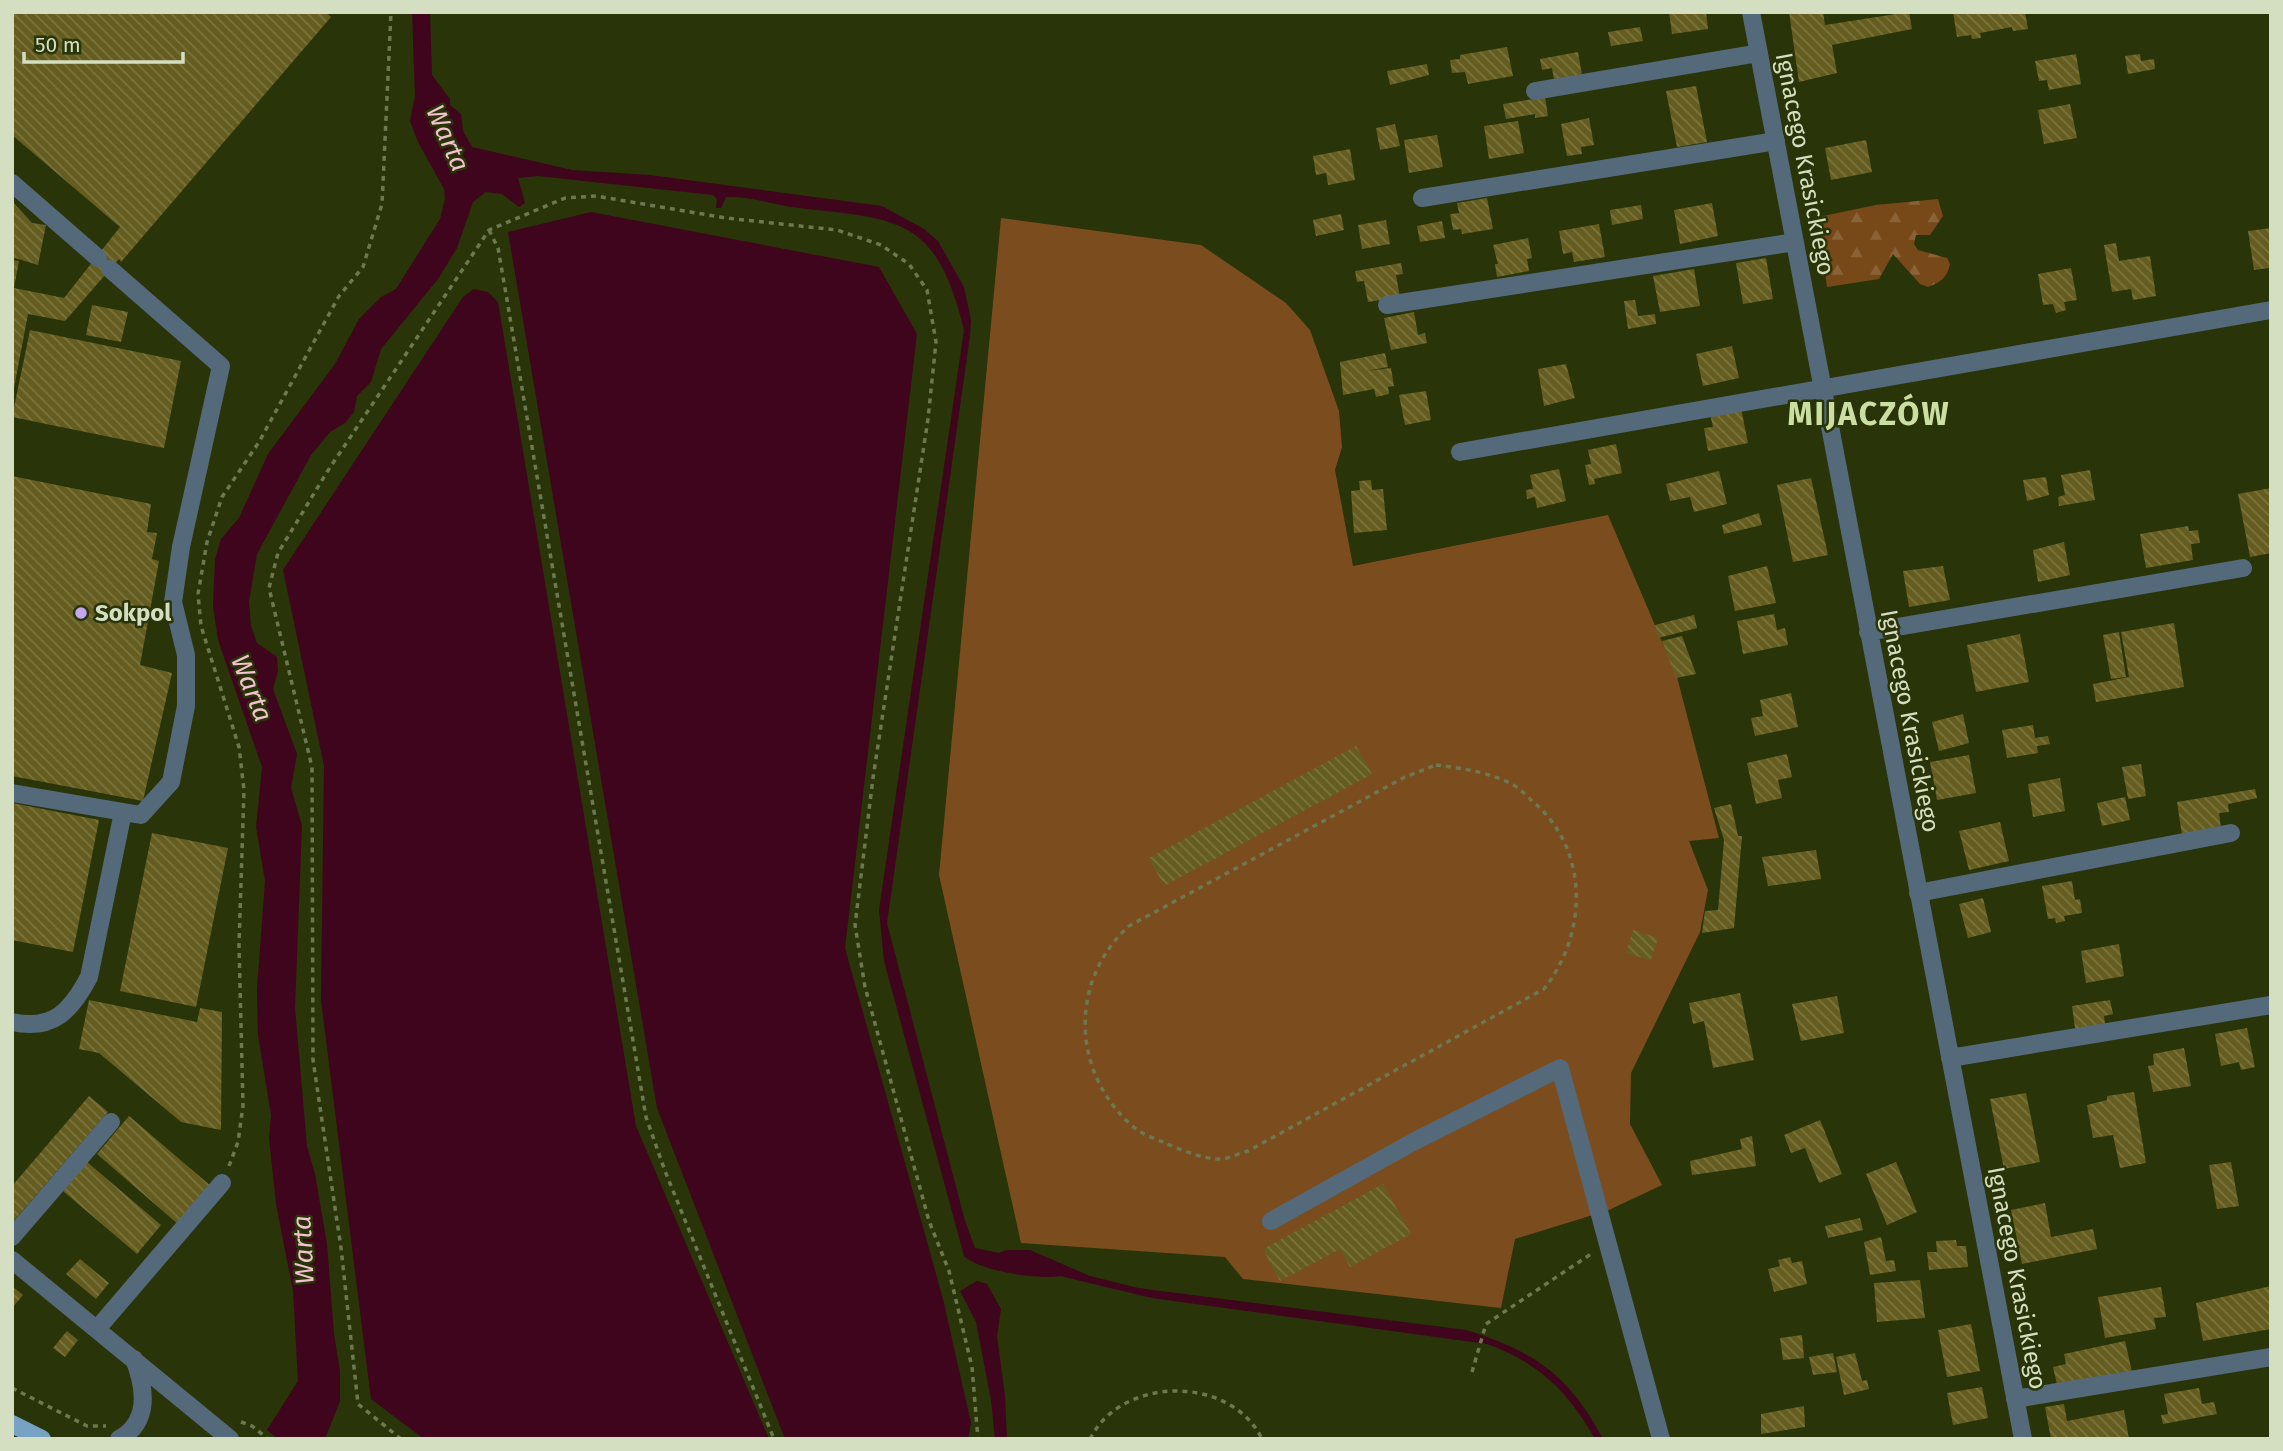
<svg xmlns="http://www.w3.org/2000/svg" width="2283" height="1451" font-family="'Fira Sans',sans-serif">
  <defs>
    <pattern id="forest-firs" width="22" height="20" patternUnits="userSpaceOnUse" patternTransform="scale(1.75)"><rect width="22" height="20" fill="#774818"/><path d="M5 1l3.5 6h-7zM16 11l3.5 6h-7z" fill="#896238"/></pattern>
    <pattern id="building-back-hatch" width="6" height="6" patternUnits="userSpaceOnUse" patternTransform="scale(1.75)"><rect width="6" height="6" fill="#655d20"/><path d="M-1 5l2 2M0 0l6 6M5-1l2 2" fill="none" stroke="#7a743f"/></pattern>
  </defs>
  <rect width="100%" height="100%" fill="#293408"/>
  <path fill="url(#forest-firs)" d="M1938,199L1943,216L1930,235H1916L1914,244L1918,250L1947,258L1950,264C1947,278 1941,282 1928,287L1920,284L1893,254L1879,279L1827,287L1818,217L1876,205Z"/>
  <path fill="#7b4d1e" d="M1001,218L1201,245L1286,303L1310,330L1339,411L1342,447L1335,470L1353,566L1608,515L1677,677L1719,838L1689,841L1708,890L1700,932L1631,1073L1630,1124L1662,1185L1609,1210L1515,1239L1501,1308L1243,1279L1225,1257L1021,1243L939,875Z"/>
  <path fill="#3e051c" d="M412,12H430L432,75L450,99V105L461,114L463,131L472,147L572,170L650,175L882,206L924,229L938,241L964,287L971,320L970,336L887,923L965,1221L975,1248L999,1253L1006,1250H1030L1090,1276L1138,1288L1466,1330C1534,1351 1569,1375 1603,1439H1595C1569,1392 1538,1362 1487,1344L1152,1298L1060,1276C1039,1280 979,1271 964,1256L884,961L879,910L964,330C937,219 902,219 799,208C774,205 751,196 726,197L721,208H716L717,199L713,195L538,176L518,178L525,203L519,207L502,194L486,192L473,202L457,248L438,279L381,349L371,382L357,396L354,412L345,423L330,432L311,455L257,554L249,602L251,626L257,643L277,657L278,671L273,689L297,754L291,788L302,826L295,1008L307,1146L315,1174L327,1244L334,1334L340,1371V1401L325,1439H278L267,1430L298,1381L293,1291L276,1204L269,1138L271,1115L258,1035L257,989L265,881L256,827L262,767L218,640L213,606L215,559L221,539L239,518L268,454L335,364L359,319L381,297L396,289L440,219L445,199L444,189L418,142L410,121L415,96Z
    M591,212L879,267L917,334L845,948L943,1299L971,1423L968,1439H785L657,1108L508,232Z
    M474,289L488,292L498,302L636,1126L769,1439H424L371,1399L321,1000L324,766L283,570L463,297Z
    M977,1281L987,1284L1001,1309L997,1336L1005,1396L1007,1439H995L991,1400L976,1322L960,1291Z"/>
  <path fill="url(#building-back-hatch)" d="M12,12H325L331,17L121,262L119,259L65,321L28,314L14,388L12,260L19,261L14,288L64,298L120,227L12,135Z
    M1669,12H1706L1708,29L1672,34Z
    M1789,12H1823L1825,25L1909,12L1912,29L1832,45L1837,73L1799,82Z
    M1953,12H2025L2028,29L2013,31L2012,27L1980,33L1981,38L1972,39L1971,35L1957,37Z
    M1640,27L1643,41L1611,46L1608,32Z
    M1507,47L1513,76L1468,84L1465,72L1452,73L1450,60L1460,59V55Z
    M1578,52L1583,81L1555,86L1552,68L1542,70L1540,59Z
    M2076,54L2081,84L2049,90L2047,80L2039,81L2035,61Z
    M2140,54L2141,61L2154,59L2155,69L2128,74L2125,56Z
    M1427,64L1429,75L1390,85L1387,71Z
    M1696,86L1707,142L1677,147L1666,91Z
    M1545,97L1548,116L1535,118V114L1506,119L1503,104Z
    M2070,104L2077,138L2044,144L2038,110Z
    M1589,118L1594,145L1581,147L1582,154L1567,156L1561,124Z
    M1518,121L1524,153L1489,159L1484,126Z
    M1395,124L1400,146L1380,150L1376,128Z
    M1437,135L1443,167L1409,173L1404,140Z
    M1866,140L1872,172L1831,180L1825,148Z
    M1350,149L1355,180L1328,185L1326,173L1316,175L1313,156Z
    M1487,198L1493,229L1462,234L1461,229L1453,230L1450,214L1459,213L1457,203Z
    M12,201L32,223L46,225L38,265L12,257Z
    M1712,203L1718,236L1680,244L1674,210Z
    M1641,205L1643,219L1612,225L1610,210Z
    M1341,214L1344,230L1316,236L1313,220Z
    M1386,220L1390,244L1362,249L1358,225Z
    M1442,221L1445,238L1420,242L1417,226Z
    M1599,224L1605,257L1574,262L1572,252L1563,254L1559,231Z
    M2271,228L2269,268L2254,270L2248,231Z
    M1528,238L1532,258L1527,259L1529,271L1497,277L1495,264H1498L1493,245Z
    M2116,243L2119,261L2150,256L2156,296L2133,300L2131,289L2112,292L2104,245Z
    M1766,258L1773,299L1743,304L1736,263Z
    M1401,263L1403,274L1396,275L1400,297L1368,302L1364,281L1357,282L1355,271Z
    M2071,268L2077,300L2064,302L2066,310L2056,313L2053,304L2043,305L2038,274Z
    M1694,269L1700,306L1660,312L1653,276Z
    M1635,300L1638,316L1655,314L1656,324L1628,329L1624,301Z
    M92,305L128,312L121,342L86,335Z
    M1414,312L1418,335L1425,333L1427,343L1391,350L1384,318Z
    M30,330L181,361L164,448L12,417Z
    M1732,346L1739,378L1703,386L1696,354Z
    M1385,353L1388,367L1366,371L1391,368L1394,386L1388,387L1389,394L1376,397L1374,389L1343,395L1340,362Z
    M1566,364L1575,398L1544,406L1538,369Z
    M1426,391L1431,420L1405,425L1399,395Z
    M1741,408L1748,443L1708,451L1704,428L1713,427L1710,414Z
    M1616,444L1622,473L1594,479L1595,484L1589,485L1585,465L1591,464L1588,450Z
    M1559,469L1566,501L1537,508L1535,497L1527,499L1526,490L1533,489L1530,475Z
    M2090,470L2095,500L2059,506L2058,497L2065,495L2061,475Z
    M1719,471L1727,504L1694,512L1690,497L1670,501L1666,484Z
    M12,476L151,504L147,532L157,533L152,559L159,561L140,665L172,673L143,801L12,776Z
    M2046,477L2049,495L2027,501L2023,480Z
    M1811,478L1828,555L1793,562L1777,485Z
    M1371,480L1372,490L1383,489L1387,530L1354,533L1351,491L1360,490L1359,481Z
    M2271,488V553L2250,557L2238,494Z
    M1759,513L1762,525L1724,534L1722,525Z
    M2188,526L2189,531L2198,530L2200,543L2191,544L2193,560L2146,568L2140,534Z
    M2064,542L2070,575L2038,582L2033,550Z
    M1767,566L1776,603L1735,611L1728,576Z
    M1943,566L1950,600L1909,607L1903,571Z
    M1774,614L1777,630L1785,628L1788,645L1743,654L1737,621Z
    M1694,615L1697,628L1658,638L1655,625Z
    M2174,623L2184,687L2096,702L2093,684L2129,677L2121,632Z
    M2119,632L2126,677L2111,679L2103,635Z
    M2020,634L2029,682L1976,692L1967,645Z
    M1682,636L1696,674L1676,678L1662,641Z
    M1791,693L1798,727L1755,736L1751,718L1763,716L1760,700Z
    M1963,714L1969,743L1939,751L1932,722Z
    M2033,725L2035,738L2048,736L2050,744L2037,746L2038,753L2007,758L2002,730Z
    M1356,746L1372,774L1164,886L1149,858Z
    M1787,754L1792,777L1778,780L1782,798L1756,804L1747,763Z
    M1969,755L1976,793L1937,800L1930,762Z
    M2141,764L2146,796L2128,799L2122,767Z
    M2060,778L2065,811L2033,817L2028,784Z
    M2255,789L2257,798L2228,804L2229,812L2219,813L2221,828L2182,835L2177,802Z
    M2125,797L2130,820L2102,826L2097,803Z
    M12,803L99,820L73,952L12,940Z
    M1731,804L1738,836H1742L1734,928L1702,933L1705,911L1718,910L1724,840L1714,808Z
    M2000,822L2009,861L1969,870L1959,831Z
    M152,833L228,848L196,1007L120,991Z
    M1816,850L1821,879L1768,886L1762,857Z
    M2072,881L2075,900L2080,899L2082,913L2064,916L2065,921L2056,923L2055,918L2048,919L2042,886Z
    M1983,898L1991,932L1968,938L1959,904Z
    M1633,930L1658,938L1651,960L1626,953Z
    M2119,944L2124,976L2086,983L2081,951Z
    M1740,993L1754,1060L1713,1068L1704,1021L1693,1024L1689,1003Z
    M1837,996L1844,1033L1801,1041L1792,1004Z
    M89,1000L197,1022L200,1008L222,1012L221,1130L181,1122L99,1053L79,1049Z
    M2110,1000L2113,1014L2104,1016L2106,1030L2076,1035L2072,1006Z
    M2247,1028L2255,1067L2241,1070L2239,1062L2221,1066L2215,1034Z
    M2184,1048L2191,1086L2153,1092L2148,1066L2154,1065L2153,1054Z
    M2134,1092L2146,1163L2120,1168L2113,1135L2093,1138L2087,1105L2107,1100V1096Z
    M2026,1093L2040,1162L2004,1169L1990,1099Z
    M89,1096L108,1112L12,1223V1186Z
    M129,1116L212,1187L179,1225L97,1154Z
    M1820,1120L1842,1174L1819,1183L1805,1148L1791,1153L1784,1135Z
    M1752,1136L1756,1166L1692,1175L1690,1161L1742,1149L1740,1139Z
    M87,1162L161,1225L137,1254L63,1191Z
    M1896,1162L1917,1212L1887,1225L1866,1174Z
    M2231,1162L2239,1206L2217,1209L2209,1165Z
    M1383,1184L1411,1234L1350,1267L1340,1249L1280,1281L1263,1249Z
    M2045,1203L2051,1237L2093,1229L2097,1249L2022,1264L2011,1210Z
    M1860,1218L1863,1230L1828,1238L1825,1226Z
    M1881,1237L1886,1261L1894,1260L1896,1271L1870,1275L1864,1242Z
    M1956,1240L1957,1246H1966L1968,1267L1929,1270L1927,1252H1937L1936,1241Z
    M1790,1257L1792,1263L1802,1261L1807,1284L1774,1292L1768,1269L1780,1266L1778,1260Z
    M80,1259L109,1283L96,1299L66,1274Z
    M1920,1280L1925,1318L1877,1322L1874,1283Z
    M12,1286L23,1295L12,1308Z
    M2271,1286V1329L2203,1341L2196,1303Z
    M2161,1287L2166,1317L2154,1318L2156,1329L2105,1338L2098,1297Z
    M1971,1324L1980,1371L1947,1377L1938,1330Z
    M67,1331L78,1340L65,1357L53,1348Z
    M1802,1335L1804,1358L1783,1360L1780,1338Z
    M2125,1341L2132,1372L2058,1389L2053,1367L2066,1364L2064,1354Z
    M1833,1353L1837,1372L1813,1375L1809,1357Z
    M1855,1353L1862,1381L1867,1380L1869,1389L1844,1395L1836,1357Z
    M1982,1387L1988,1418L1953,1425L1947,1393Z
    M2199,1388L2202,1404L2214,1402L2217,1414L2163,1424L2161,1415L2168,1414L2164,1394Z
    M2064,1404L2067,1421L2124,1410L2129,1439H2051L2045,1407Z
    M1804,1406L1805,1427L1761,1434V1414Z"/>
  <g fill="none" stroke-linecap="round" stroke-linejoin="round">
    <path stroke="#6d7851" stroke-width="3.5" stroke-dasharray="5 5" stroke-linecap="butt" d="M489,230L498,248L506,294L646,1117L665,1171L774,1439
      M1436,765C1461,768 1487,772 1510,783C1518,787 1525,794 1531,800C1589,847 1589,932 1544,989L1248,1151C1240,1153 1230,1158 1222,1159C1205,1160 1181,1150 1165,1143C1156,1139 1144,1135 1136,1129C1071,1076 1068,981 1129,926L1405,777Z
      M229,1166L238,1142L243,1106L239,945L244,790L239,747L201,626L198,594L207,542L222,497L259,442L339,296L363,267L382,204L391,12
      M1472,1372L1486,1324L1591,1254
      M12,1388L87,1426H106
      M241,1422L252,1426L268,1439
      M401,1439L358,1404L341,1248L313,1060L312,767L269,588L278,553L327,472L489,230L565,198L596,196L726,218L837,230L881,245L909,264L927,290L936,342L928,419L873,778L855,925L865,987L929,1221L949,1271L972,1367L978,1439
      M1090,1439C1122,1375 1231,1375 1262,1439"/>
    <path stroke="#54697a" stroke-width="18" d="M1751,12L2023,1439
      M1535,91L1759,53
      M12,183L98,258
      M1422,198L1776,141
      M1387,305L1795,242
      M1460,452L2271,310
      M1868,632L2243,568
      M12,793L141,815L171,782L186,706V655L173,602L181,547L221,366L110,269
      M1918,893L2231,833
      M12,1022C53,1031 71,1011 89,977L123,812
      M1950,1058L2271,1005
      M1271,1221L1413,1142L1560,1068L1661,1439
      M12,1237L111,1122
      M12,1260L230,1439
      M97,1329L222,1183
      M2015,1399L2271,1357
      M119,1439C151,1422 145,1387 134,1359"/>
    <path stroke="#76a2c4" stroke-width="18" d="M12,1424L42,1439"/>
  </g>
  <circle fill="#c5a7f1" stroke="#293408" stroke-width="2.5" cx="81" cy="613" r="7"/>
  <g text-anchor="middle" stroke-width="5" stroke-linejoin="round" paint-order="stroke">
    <g font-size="24" fill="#d4dec0" stroke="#293408">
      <text transform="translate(1805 164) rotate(79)" y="8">Ignacego Krasickiego</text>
      <text transform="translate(1910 721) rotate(79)" y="8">Ignacego Krasickiego</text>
      <text transform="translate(2017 1278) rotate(79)" y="8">Ignacego Krasickiego</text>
    </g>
    <g font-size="24" font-weight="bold" fill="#d4dec0" stroke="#293408" text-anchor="start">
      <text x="95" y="621">Sokpol</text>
    </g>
    <g font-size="26" font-style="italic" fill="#f2c3ce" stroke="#293408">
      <text transform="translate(448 138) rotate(66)" y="9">Warta</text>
      <text transform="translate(252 688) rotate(68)" y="9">Warta</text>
      <text transform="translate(303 1250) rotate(-93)" y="9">Warta</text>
    </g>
    <g font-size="32" font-weight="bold" letter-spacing="2" fill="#ccdfa3" stroke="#293408">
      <text x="1869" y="425">MIJACZÓW</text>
    </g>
  </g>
  <rect width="2283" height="1451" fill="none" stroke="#d4dec0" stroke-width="28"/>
  <path d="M24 52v10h159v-10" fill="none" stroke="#d4dec0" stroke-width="3.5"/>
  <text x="35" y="52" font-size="21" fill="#d4dec0" stroke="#293408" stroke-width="5" paint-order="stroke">50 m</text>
</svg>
